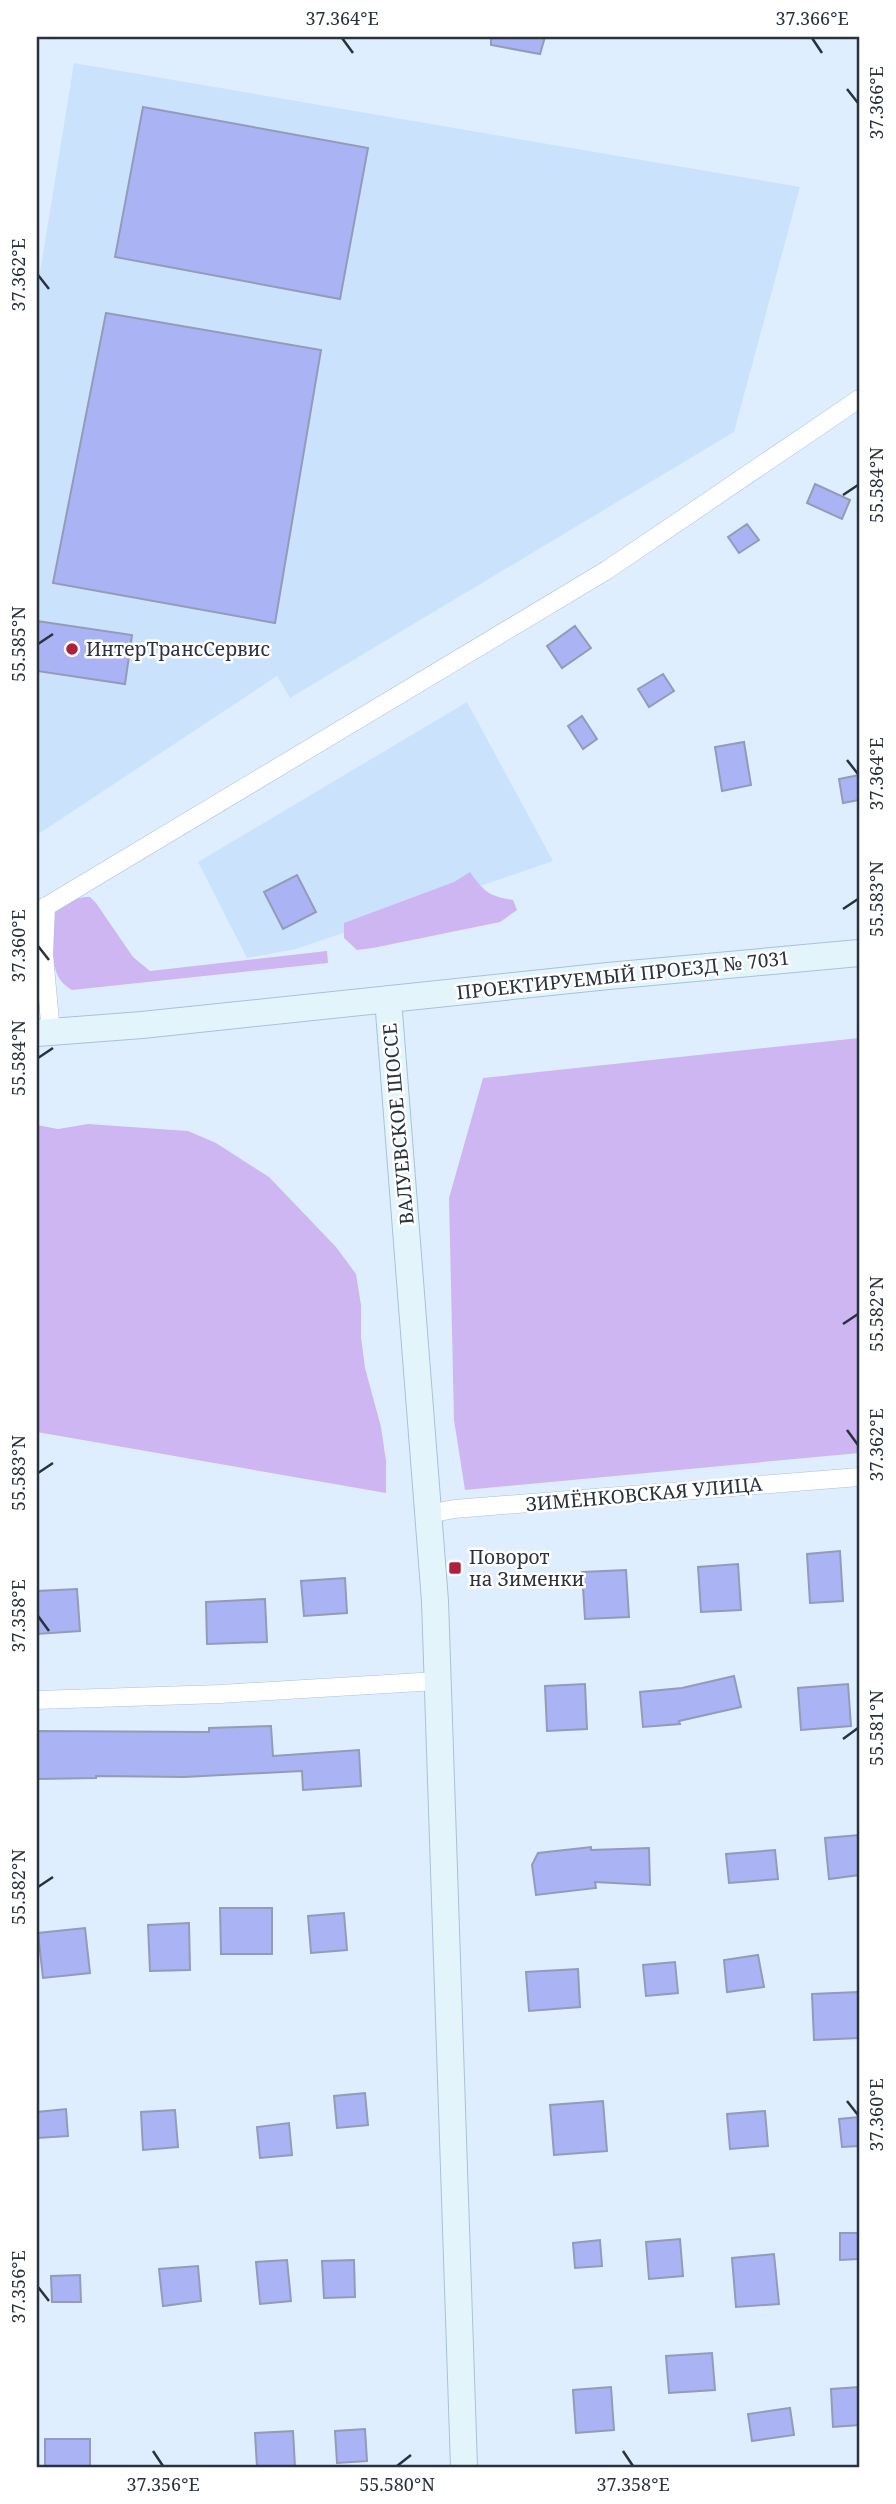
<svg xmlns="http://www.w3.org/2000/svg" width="896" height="2504" font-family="'Noto Serif',serif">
  <rect width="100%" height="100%" fill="#dfeeff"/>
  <path fill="#cbe2fd" d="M74,63L800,187L734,432L290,698L277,676L37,835V291Z
    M467,702L553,861L296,949L247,958L198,862Z"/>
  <path fill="#ceb6f3" d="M470,872C484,892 489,896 513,900L517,910L500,922L373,948L357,950L344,938V923L454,882Z
    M85,897H90L96,903L133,957L150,971L327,951L328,963L72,990C65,986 60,981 57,974C52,962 49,923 55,912C62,902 74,899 85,897Z
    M859,1038V1453L465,1490L454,1420L449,1198L483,1078Z
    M88,1124L188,1131L216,1143L269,1177L336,1247L356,1274L361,1305V1337L365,1368L381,1427L386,1461V1493L37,1432V1125L58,1129Z"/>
  <path fill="#aab4f5" stroke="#949ab9" stroke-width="2" d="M491,37H545L540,54L491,45Z
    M143,107L368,148L340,299L115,257Z
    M106,313L321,350L275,623L53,583Z
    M815,484L850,500L842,519L807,503Z
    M747,524L759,540L739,553L728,537Z
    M37,621L132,635L125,684L37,671Z
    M575,626L591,648L562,668L547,646Z
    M663,674L674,691L649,707L638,689Z
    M582,716L597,739L583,749L568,726Z
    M744,742L751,785L722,791L715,747Z
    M859,775V800L843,803L839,779Z
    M297,875L316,912L283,929L264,892Z
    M840,1551L843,1601L810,1603L807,1554Z
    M738,1564L741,1610L701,1612L698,1567Z
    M626,1570L629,1617L585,1619L582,1572Z
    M345,1578L347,1613L304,1616L301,1581Z
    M77,1589L80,1631L37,1634V1591Z
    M265,1599L267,1642L207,1644L206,1602Z
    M734,1676L741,1707L679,1721L680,1724L643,1727L640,1692L682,1688Z
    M585,1684L587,1729L547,1731L545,1686Z
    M848,1684L851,1726L801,1730L798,1688Z
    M271,1726L273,1756L359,1750L361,1786L303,1790L302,1771L184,1777L96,1776V1778L37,1779V1731L209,1732V1728Z
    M859,1835V1875L829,1879L825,1838Z
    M591,1847V1850L649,1848L650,1885L595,1882L596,1888L536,1895L532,1865L538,1853Z
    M775,1850L778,1879L729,1883L726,1854Z
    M220,1908H272V1954H221Z
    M344,1913L347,1950L311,1953L308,1916Z
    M189,1923L190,1970L150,1971L148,1925Z
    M85,1928L90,1973L43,1978L38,1933Z
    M758,1955L764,1987L727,1992L724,1960Z
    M675,1962L678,1993L646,1996L643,1965Z
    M578,1969L580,2007L529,2011L526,1972Z
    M858,1992L859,2038L814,2040L812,1994Z
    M365,2093L368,2125L337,2128L334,2096Z
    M603,2101L607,2151L554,2155L550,2105Z
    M66,2109L68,2136L37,2138V2112Z
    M175,2110L178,2147L143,2150L141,2112Z
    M765,2111L768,2146L730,2149L727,2114Z
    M859,2117V2146L842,2147L839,2119Z
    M289,2123L292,2155L260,2158L257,2127Z
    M840,2233H859V2259L840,2260Z
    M680,2239L683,2276L649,2279L646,2242Z
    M600,2240L602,2266L575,2268L573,2243Z
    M774,2254L779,2304L736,2307L732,2258Z
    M287,2260L291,2301L260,2304L256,2262Z
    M354,2260L355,2297L324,2298L322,2261Z
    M198,2266L201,2301L163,2306L159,2269Z
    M80,2275L81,2302H52L51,2276Z
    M712,2353L715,2390L669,2393L666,2356Z
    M611,2387L614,2430L576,2433L573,2390Z
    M859,2387V2425L833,2427L831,2389Z
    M790,2408L794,2435L752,2441L748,2414Z
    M365,2429L367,2461L337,2463L335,2431Z
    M293,2431L295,2467H257L255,2433Z
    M45,2439H90V2467H45Z"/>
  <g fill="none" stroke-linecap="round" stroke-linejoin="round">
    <defs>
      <path id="street" d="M46,906L44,955L51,1033
        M37,912L607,570L859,399
        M429,1514L454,1509L859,1477
        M37,1700L220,1694L437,1681"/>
      <path id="secondary" d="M388,999L435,1601L464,2467
        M37,1033L142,1025L608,976L859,953"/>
    </defs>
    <use href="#street" stroke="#a9c0db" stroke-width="19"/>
    <use href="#secondary" stroke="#a9c0db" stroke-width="28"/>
    <use href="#street" stroke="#fff" stroke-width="18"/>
    <use href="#secondary" stroke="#e4f4fb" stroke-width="26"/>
  </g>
  <path fill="none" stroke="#29323d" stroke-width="2.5" d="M342,38L353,53M812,38L822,53M847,89L858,103M38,275L49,289M843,495L858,485M38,644L53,634M847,760L858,774M843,909L858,899M38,946L49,960M38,1058L53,1048M843,1324L858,1314M847,1430L858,1445M38,1473L53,1463M38,1616L49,1631M843,1739L858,1728M38,1887L53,1877M847,2101L858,2115M38,2287L49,2301M153,2451L163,2466M623,2451L633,2466M397,2466L411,2455"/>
  <g fill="#b21f3b" stroke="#fff" stroke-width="2.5">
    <circle cx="72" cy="649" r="7"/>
    <rect x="448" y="1561" width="14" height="14" rx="3.5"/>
  </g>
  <g text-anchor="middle" stroke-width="5" stroke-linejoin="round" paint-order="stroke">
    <g font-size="19" fill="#29323d" stroke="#fff" text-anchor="start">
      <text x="86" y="656">ИнтерТрансСервис</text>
      <text x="469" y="1564">Поворот<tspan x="469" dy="22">на Зименки</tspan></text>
    </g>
    <g font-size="19" fill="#29323d" stroke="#fff">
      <text transform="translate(623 975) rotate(-6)" y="7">ПРОЕКТИРУЕМЫЙ ПРОЕЗД № 7031</text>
      <text transform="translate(398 1124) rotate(-95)" y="7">ВАЛУЕВСКОЕ ШОССЕ</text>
      <text transform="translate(644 1494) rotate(-5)" y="7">ЗИМЁНКОВСКАЯ УЛИЦА</text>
    </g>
  </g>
  <rect width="896" height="2504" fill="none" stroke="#ffffff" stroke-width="77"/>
  <rect x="38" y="38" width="820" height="2428" fill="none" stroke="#29323d" stroke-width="2.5"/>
  <g font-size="18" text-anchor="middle" fill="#29323d">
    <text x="342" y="25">37.364°E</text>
    <text x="812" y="25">37.366°E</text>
    <text transform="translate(877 103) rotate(-90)" y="6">37.366°E</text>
    <text transform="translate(19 275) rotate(-90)" y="6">37.362°E</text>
    <text transform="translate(877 485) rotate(-90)" y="6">55.584°N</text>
    <text transform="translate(19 644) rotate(-90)" y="6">55.585°N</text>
    <text transform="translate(877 774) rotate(-90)" y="6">37.364°E</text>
    <text transform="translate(877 899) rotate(-90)" y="6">55.583°N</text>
    <text transform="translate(19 946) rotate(-90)" y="6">37.360°E</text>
    <text transform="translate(19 1058) rotate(-90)" y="6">55.584°N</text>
    <text transform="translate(877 1314) rotate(-90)" y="6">55.582°N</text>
    <text transform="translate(877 1445) rotate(-90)" y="6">37.362°E</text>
    <text transform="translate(19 1473) rotate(-90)" y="6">55.583°N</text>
    <text transform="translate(19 1616) rotate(-90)" y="6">37.358°E</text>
    <text transform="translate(877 1728) rotate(-90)" y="6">55.581°N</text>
    <text transform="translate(19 1887) rotate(-90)" y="6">55.582°N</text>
    <text transform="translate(877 2115) rotate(-90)" y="6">37.360°E</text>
    <text transform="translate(19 2287) rotate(-90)" y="6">37.356°E</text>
    <text x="163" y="2491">37.356°E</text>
    <text x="397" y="2491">55.580°N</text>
    <text x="633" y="2491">37.358°E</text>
  </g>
</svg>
